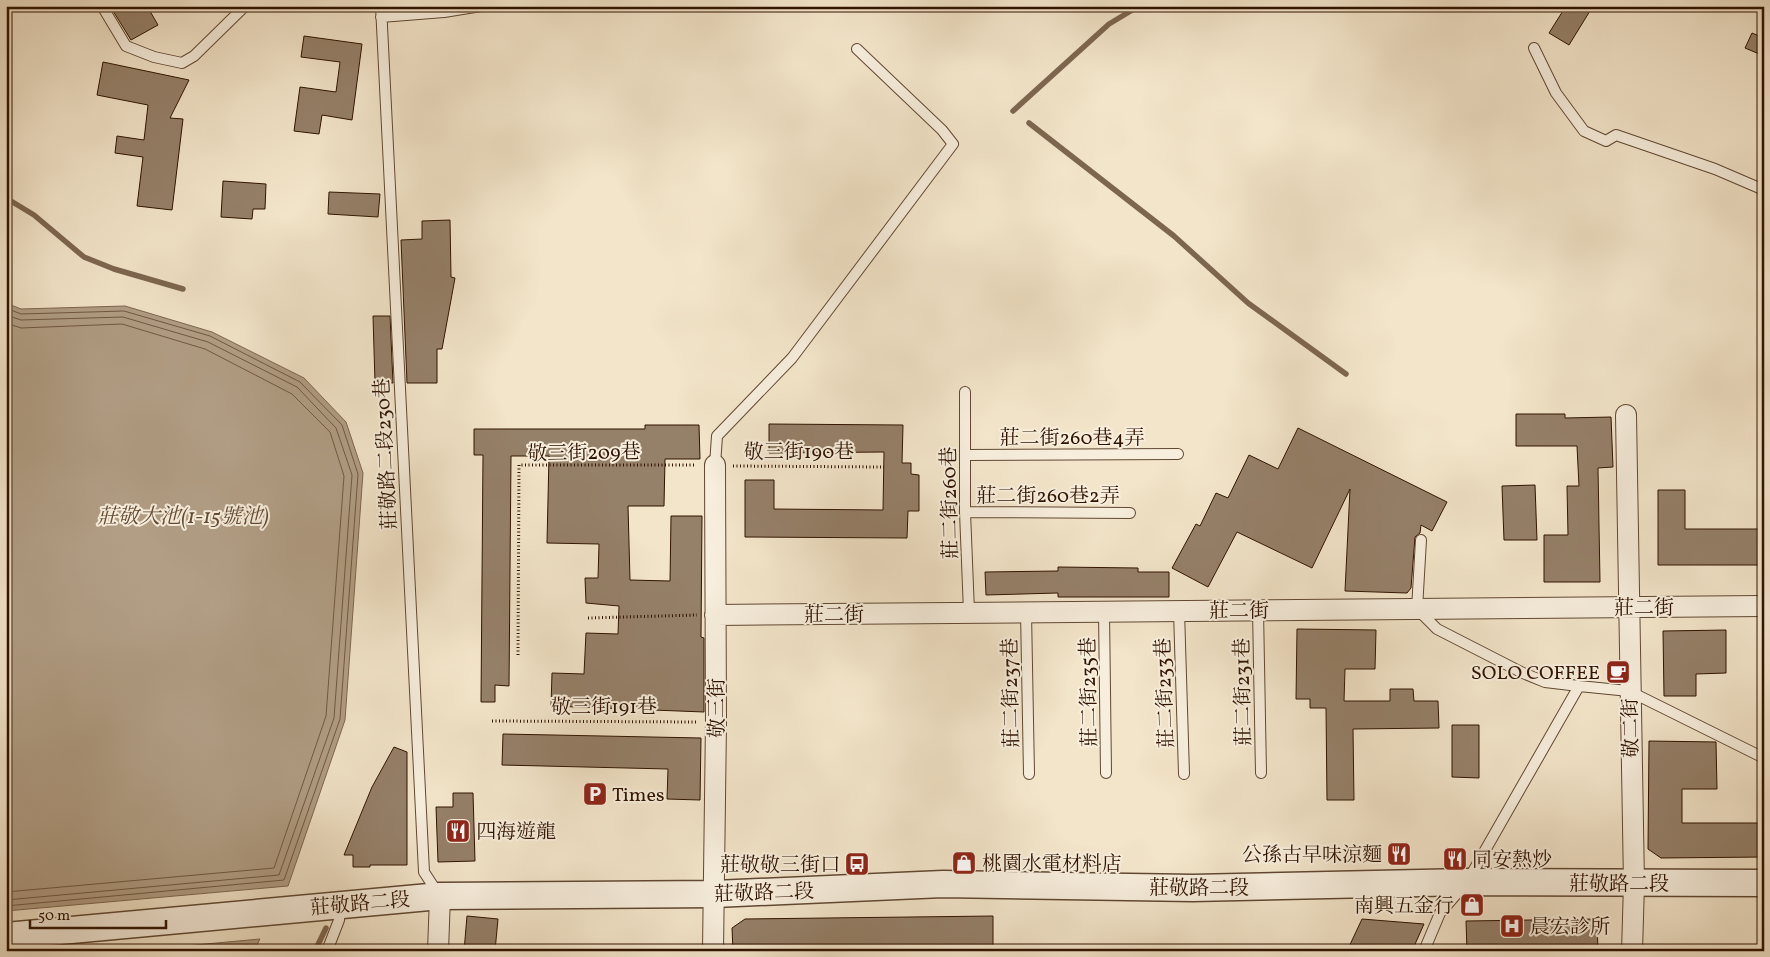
<svg xmlns="http://www.w3.org/2000/svg" width="1770" height="957" font-family="Vollkorn,'Noto Serif TC',serif">
  <rect width="100%" height="100%" fill="#f3e5ca"/>
  <filter id="stains"><feTurbulence type="fractalNoise" baseFrequency=".004" numOctaves="4"/><feColorMatrix values="0 0 0 0 .2 0 0 0 0 .09 0 0 0 0 .02 0 0 0 .5 -.17"/></filter>
  <radialGradient id="worn" r=".72"><stop offset=".6" stop-color="#630" stop-opacity="0"/><stop offset="1" stop-color="#630" stop-opacity=".3"/></radialGradient>
  <path fill="#b19e85" stroke="#7d6650" d="M6,303L21,309L125,306L212,332L304,378L346,422L363,473L345,720L288,886L6,911Z
    M260,939L254,951H130Z"/>
  <g fill="none" stroke-linecap="round" stroke-linejoin="round">
    <path stroke="#705842" stroke-width="1" d="M6,308L21,314L124,311L210,336L300,382L342,425L358,474L340,719L284,880L6,906
      M6,315L21,320L123,317L208,342L297,387L336,428L352,475L334,718L279,875L6,900
      M6,323L21,328L122,324L205,349L292,394L330,432L344,476L326,716L274,868L6,892
      M184,951L248,945L250,951"/>
    <path stroke="#7d6650" stroke-width="5.5" d="M1013,111L1109,24L1139,6
      M1029,123L1174,236L1248,303L1346,374
      M6,198L34,215L84,257L114,269L183,289
      M315,951L326,928"/>
  </g>
  <path fill="#958069" stroke="#301300" d="M110,6H147L158,25L131,40Z
    M1566,6H1593L1569,45L1549,33Z
    M1752,33L1764,38V56L1745,48Z
    M304,36L362,44L352,120L322,115L319,134L294,131L300,87L336,92L340,62L301,57Z
    M103,62L189,80L170,118L183,119L172,210L137,206L143,157L115,153L117,136L144,140L148,105L97,95Z
    M223,181L266,184L265,209H253L252,219L221,217Z
    M329,192L380,194L378,217L328,214Z
    M450,220L451,277L455,278L442,349H437V383H407L401,240L422,239V221Z
    M373,316H390L393,383H375Z
    M1516,414H1565V418L1611,417L1613,467L1598,468L1600,582H1544V535H1568L1567,486H1579L1577,446H1516Z
    M769,424L903,425L902,463H911V474L919,475V511H908L907,538L745,537V480H774V509L883,510L884,452L769,453Z
    M645,425H699L700,459H665L664,506H628L630,580L670,581L671,516H702L701,637L704,638V712L551,706L552,673L584,674L586,633L618,634L619,606L586,603L585,578H598L599,544L547,543L549,456H511L509,686L495,685V702H481L483,455H474V429H645Z
    M1298,428L1447,502L1432,531L1421,525L1420,533L1415,537L1411,588L1407,593L1345,591L1350,489L1312,568L1237,532L1208,587L1172,568L1196,524L1200,526L1216,493L1228,498L1249,455L1278,469Z
    M1535,485L1537,540H1504L1502,486Z
    M1658,490H1685V529H1764V565H1658Z
    M1058,567L1138,568V572H1169V597H1058V593L986,595L985,572L1058,571Z
    M1297,629L1376,630L1375,669H1345L1344,701H1390V689H1413L1414,701H1438L1439,728L1353,729L1354,800H1327L1326,708H1310V699H1296Z
    M1726,630V673L1696,674V696H1664L1663,631Z
    M1452,725H1479V778L1452,777Z
    M503,734L701,738L700,800L667,799L668,769L502,765Z
    M1649,741L1716,742L1717,789H1682V823H1764V857L1661,858L1648,849Z
    M394,747L407,752V865H370V867H353V855H344L372,787Z
    M453,793H473L475,861L438,862L436,807H453Z
    M467,916L498,919L495,951H464Z
    M993,916V951H956V948L733,951L732,928L745,919Z
    M1362,919L1424,924L1412,951H1347Z
    M1597,919L1598,951H1467L1466,921Z"/>
  <g fill="none" stroke-linecap="round" stroke-linejoin="round">
    <defs>
      <path id="service" d="M102,6L126,46L154,57L182,63L194,56L245,6
        M381,6L424,872L439,895
        M381,17L444,12L481,6
        M1534,48L1556,93L1584,131L1606,141L1616,135L1715,169L1764,190
        M965,392V512L969,612
        M966,455L1178,454
        M715,465L717,436L792,358L953,144L942,130L857,49
        M1764,481V483
        M965,512L1130,513
        M1421,540L1417,609L1437,629L1523,673L1545,682L1579,686
        M1258,610L1261,773
        M1104,611L1106,773
        M1179,611L1184,774
        M1026,612L1029,774
        M327,951L339,920L340,906
        M1424,951L1440,913L1467,882L1579,686L1629,691L1764,758"/>
      <path id="minor" d="M1626,415L1634,884L1632,951
        M715,615L1764,606
        M438,951L440,896
        M713,951L716,722L715,465"/>
      <path id="tertiary" d="M6,936L440,896L715,894L943,884L1193,888L1467,882L1764,883"/>
    </defs>
    <use href="#service" stroke="#614832" stroke-width="12"/>
    <use href="#minor" stroke="#614832" stroke-width="22"/>
    <use href="#tertiary" stroke="#614832" stroke-width="29"/>
    <path stroke="#301300" stroke-width="3" stroke-dasharray="1 2.5" stroke-linecap="butt" d="M733,466L884,467
      M588,618L697,615
      M518,655L519,465H696
      M492,721L698,722"/>
    <use href="#service" stroke="#f7eedd" stroke-width="10"/>
    <use href="#minor" stroke="#f7eedd" stroke-width="20"/>
    <use href="#tertiary" stroke="#f7eedd" stroke-width="26"/>
  </g>
  <defs>
    <symbol id="cafe-square" viewBox="-11 -11 22 22"><rect x="-9" y="-9" width="18" height="18" rx="4" fill="#8f2418" stroke="#f7eedd"/><path d="M-5.5-4.5H6V0H3Q3 3.5 0 3.5H-2.5Q-5.5 3.5-5.5 0ZM3-3.2v2h1.7v-2ZM-6 4.5H4V6H-6Z" fill="#fff"/></symbol>
    <symbol id="parking-square" viewBox="-11 -11 22 22"><rect x="-9" y="-9" width="18" height="18" rx="4" fill="#8f2418" stroke="#f7eedd"/><path d="M-3.5-5.5H1a3.5 3.5 0 0 1 0 7H-1V5.5H-3.5ZM-1-3.4V-.6H.8a1.4 1.4 0 0 0 0-2.8Z" fill="#fff"/></symbol>
    <symbol id="restaurant-square" viewBox="-11 -11 22 22"><rect x="-9" y="-9" width="18" height="18" rx="4" fill="#8f2418" stroke="#f7eedd"/><path d="M-5-6h1v4h1v-4h1v4h1v-4h1v5L-1.5 .5V6h-2V.5L-5-1ZM5-6V6H3V1.5H1.5Q1.5-4 5-6Z" fill="#fff"/></symbol>
    <symbol id="shop-square" viewBox="-11 -11 22 22"><rect x="-9" y="-9" width="18" height="18" rx="4" fill="#8f2418" stroke="#f7eedd"/><path d="M-5-2.5h2.3a2.7 3.5 0 0 1 5.4 0H5L5.5 6h-11ZM-1.5-2.5h3a1.5 2.3 0 0 0-3 0Z" fill="#fff"/></symbol>
    <symbol id="bus-square" viewBox="-11 -11 22 22"><rect x="-9" y="-9" width="18" height="18" rx="4" fill="#8f2418" stroke="#f7eedd"/><path d="M-5-6H5V4H4V6H2V4H-2V6H-4V4H-5ZM-3.5-4V0h7V-4ZM-3.5 1.2v1.5H-2V1.2ZM2 1.2v1.5H3.5V1.2Z" fill="#fff"/></symbol>
    <symbol id="hospital-square" viewBox="-11 -11 22 22"><rect x="-9" y="-9" width="18" height="18" rx="4" fill="#8f2418" stroke="#f7eedd"/><path d="M-5-5h3v3.5h4V-5h3V5h-3V1.5h-4V5h-3Z" fill="#fff"/></symbol>
  </defs>
  <g fill-rule="evenodd">
    <use href="#cafe-square" x="1604" y="658" width="28" height="28"/>
    <use href="#parking-square" x="581" y="780" width="28" height="28"/>
    <use href="#restaurant-square" x="444" y="817" width="28" height="28"/>
    <use href="#restaurant-square" x="1385" y="840" width="28" height="28"/>
    <use href="#restaurant-square" x="1441" y="845" width="28" height="28"/>
    <use href="#shop-square" x="950" y="849" width="28" height="28"/>
    <use href="#bus-square" x="843" y="850" width="28" height="28"/>
    <use href="#shop-square" x="1458" y="891" width="28" height="28"/>
    <use href="#hospital-square" x="1498" y="912" width="28" height="28"/>
  </g>
  <g text-anchor="middle" stroke-width="4" stroke-linejoin="round" paint-order="stroke">
    <g font-size="20" fill="#301300" stroke="#f7eedd">
      <text x="1072" y="444">莊二街260巷4弄</text>
      <text x="799" y="458">敬三街190巷</text>
      <text transform="translate(584 452) rotate(-1)" y="7">敬三街209巷</text>
      <text transform="translate(385 454) rotate(-93)" y="7">莊敬路二段230巷</text>
      <text x="1048" y="502">莊二街260巷2弄</text>
      <text transform="translate(949 503) rotate(-91)" y="7">莊二街260巷</text>
      <text x="1644" y="614">莊二街</text>
      <text x="1239" y="617">莊二街</text>
      <text x="834" y="621">莊二街</text>
      <text transform="translate(1088 692) rotate(-91)" y="7">莊二街235巷</text>
      <text transform="translate(1242 692) rotate(-91)" y="7">莊二街231巷</text>
      <text transform="translate(1010 693) rotate(-91)" y="7">莊二街237巷</text>
      <text transform="translate(1164 693) rotate(-92)" y="7">莊二街233巷</text>
      <text x="604" y="713">敬三街191巷</text>
      <text transform="translate(716 708) rotate(-90)" y="7">敬三街</text>
      <text transform="translate(1630 728) rotate(-91)" y="7">敬二街</text>
      <text x="1619" y="890">莊敬路二段</text>
      <text x="1199" y="894">莊敬路二段</text>
      <text transform="translate(764 892) rotate(-2)" y="7">莊敬路二段</text>
      <text transform="translate(360 903) rotate(-5)" y="7">莊敬路二段</text>
    </g>
    <g font-size="20" fill="#301300" stroke="#f7eedd" text-anchor="start">
      <text x="1600" y="679" text-anchor="end">SOLO COFFEE</text>
      <text x="612" y="801">Times</text>
      <text x="476" y="838">四海遊龍</text>
      <text x="1382" y="861" text-anchor="end">公孫古早味涼麵</text>
      <text x="1472" y="866">同安熱炒</text>
      <text x="982" y="870">桃園水電材料店</text>
      <text x="840" y="871" text-anchor="end">莊敬敬三街口</text>
      <text x="1454" y="912" text-anchor="end">南興五金行</text>
      <text x="1530" y="933">晨宏診所</text>
    </g>
    <g font-size="21" font-style="italic" fill="#644b35" stroke="#f7eedd">
      <text x="183" y="523">莊敬大池(1-15號池)</text>
    </g>
  </g>
  <rect width="1770" height="957" fill="none" stroke="#f3e5ca" stroke-width="25"/>
  <rect x="8" y="8" width="1755" height="942" fill="none" stroke="#301300" stroke-width="2.5"/>
  <rect x="12" y="12" width="1745" height="932" fill="none" stroke="#301300"/>
  <path d="M30 920v8h136v-8" fill="none" stroke="#301300" stroke-width="2.5"/>
  <text x="38" y="920" font-size="15" fill="#301300" stroke="#f7eedd" stroke-width="4" paint-order="stroke">50 m</text>
  <rect width="100%" height="100%" filter="url(#stains)"/>
  <rect width="100%" height="100%" fill="url(#worn)"/>
</svg>
